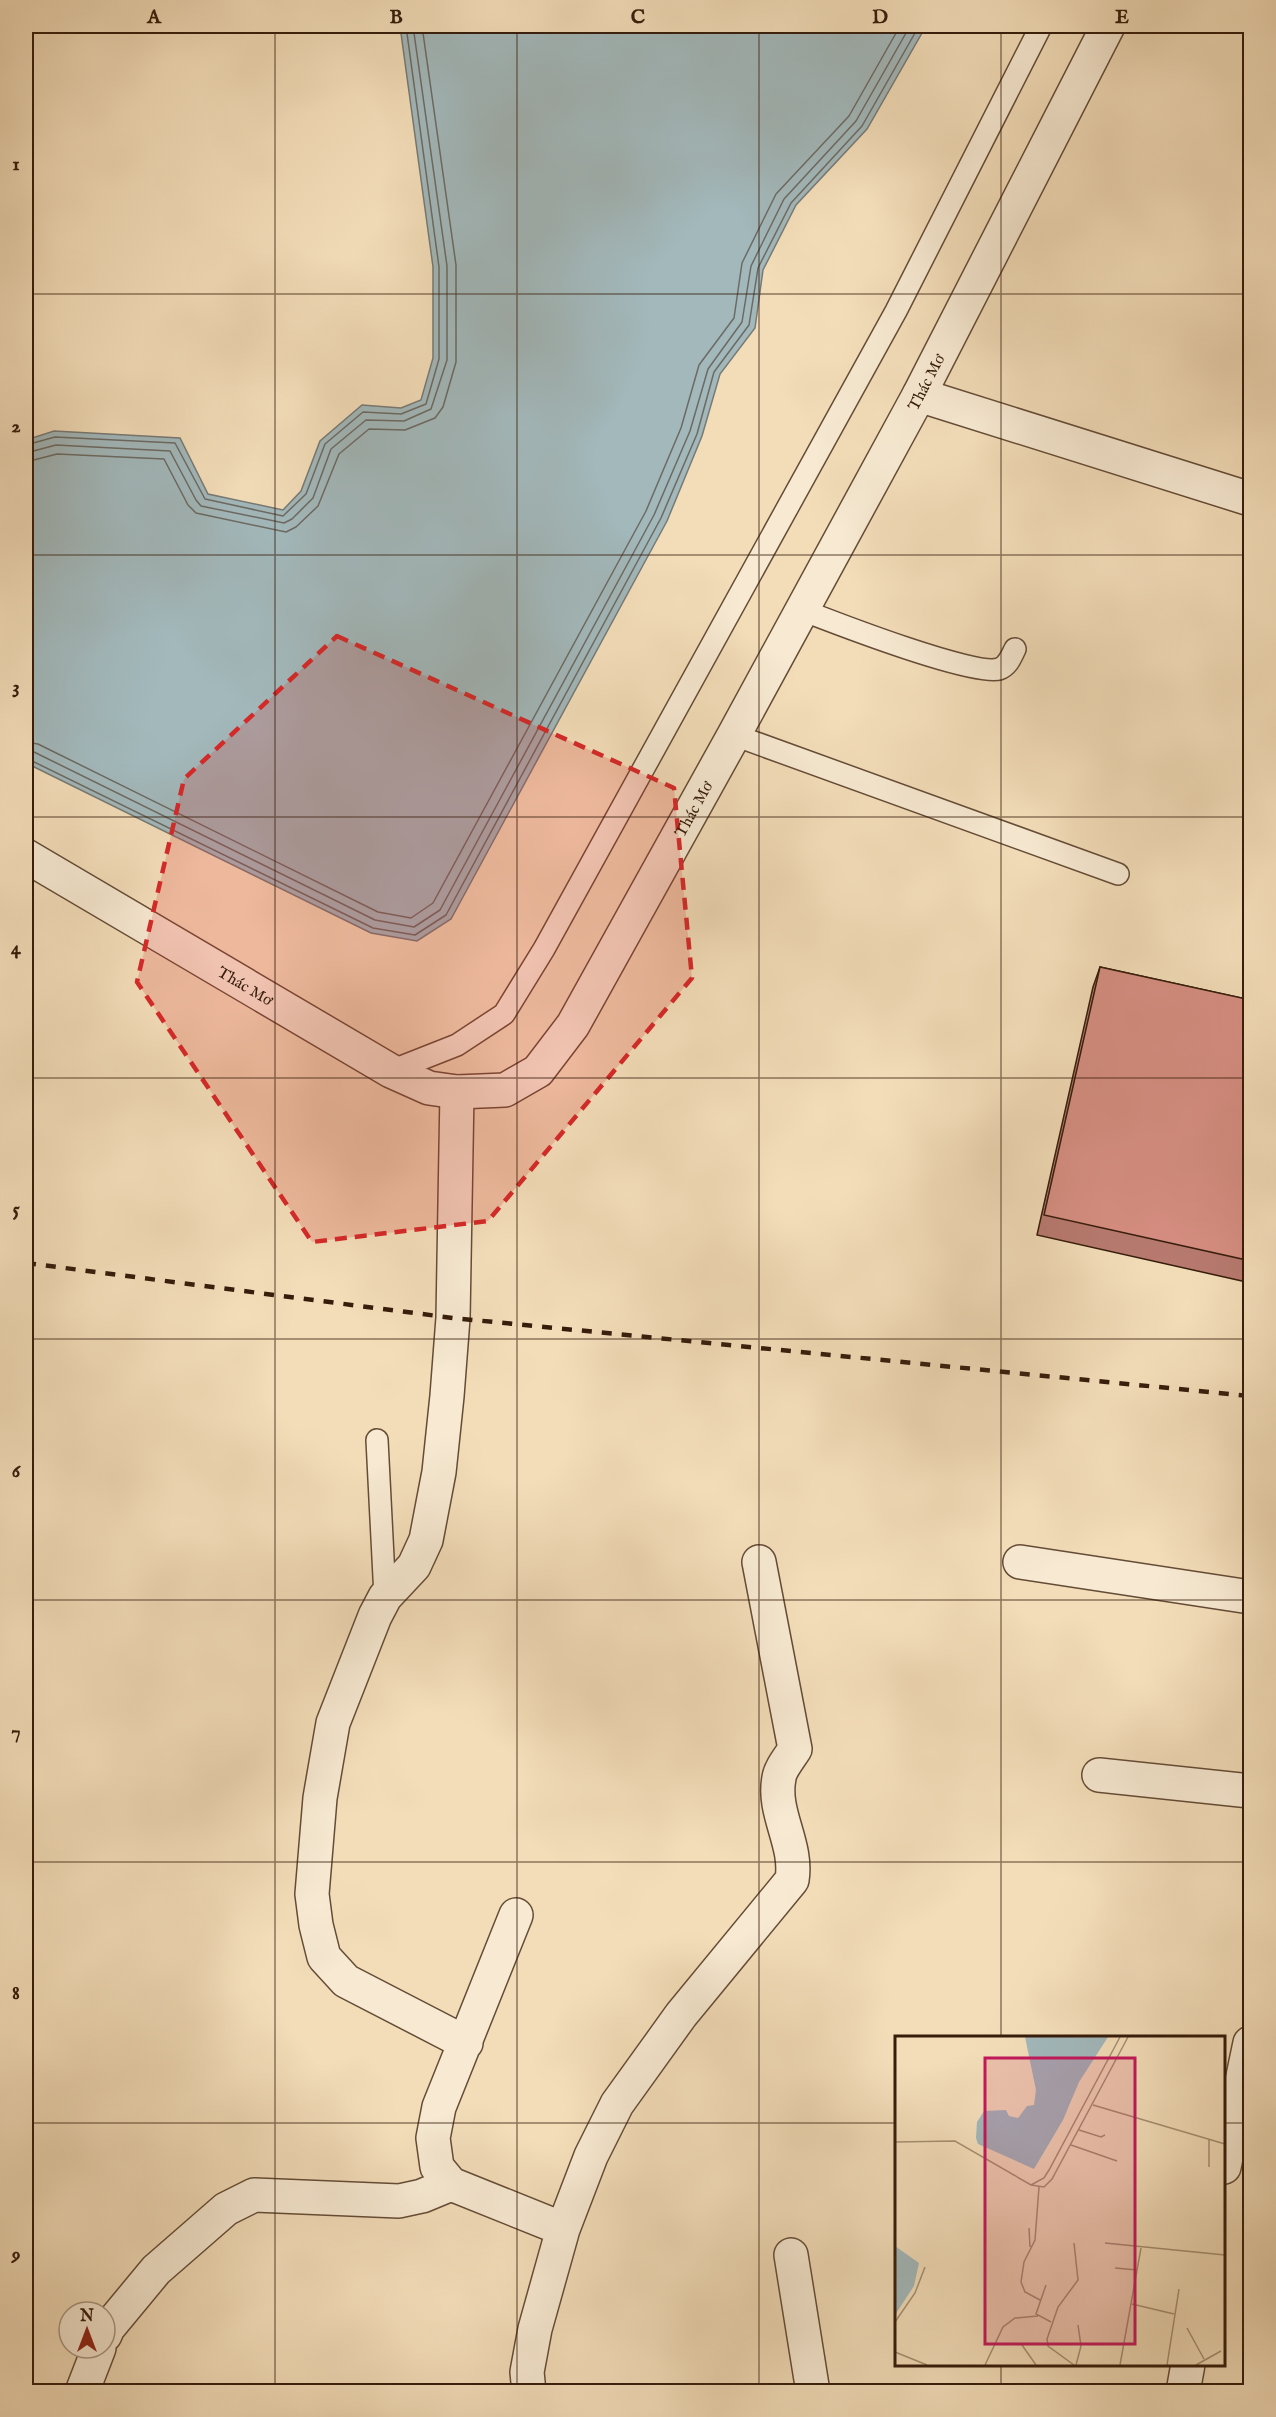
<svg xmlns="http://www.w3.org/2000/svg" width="1276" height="2417" font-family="'IM FELL English',serif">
  <rect width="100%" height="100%" fill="#f3ddb9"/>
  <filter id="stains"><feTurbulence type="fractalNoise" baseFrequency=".00333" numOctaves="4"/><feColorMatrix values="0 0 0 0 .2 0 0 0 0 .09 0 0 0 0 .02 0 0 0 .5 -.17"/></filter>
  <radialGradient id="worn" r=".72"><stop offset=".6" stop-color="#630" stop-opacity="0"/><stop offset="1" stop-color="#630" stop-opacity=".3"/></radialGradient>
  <path fill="#a2b8bb" stroke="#777a75" stroke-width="1.5" d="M400,26H926L867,129L796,205L763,270L755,328L720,374L702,436L667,521L451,919L417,941L371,933L26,763V440L54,431L180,438L208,494L283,510L301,491L320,441L362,405L401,408L421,400L433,358V267Z"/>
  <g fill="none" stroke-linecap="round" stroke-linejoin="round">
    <path stroke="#6c6a63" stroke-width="1.5" d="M26,445L55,437L175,443L205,499L283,516L306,494L325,444L363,412L401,414L426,404L439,359V267L406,26
      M26,453L56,445L170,451L196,500L201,506L284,523L292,519L313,498L331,449L366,420L404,421L431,409L447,360V266L413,26
      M26,462L57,454L164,459L188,505L196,513L286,532L296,527L318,506L339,454L369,429L405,430L435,418L443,407L456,362V265L422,26
      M26,742L38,744L378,912L411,918L433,903L646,511L681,428L699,365L734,318L742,263L776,194L849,116L900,26
      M26,751L34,752L375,920L414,927L440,910L654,515L690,431L708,369L742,322L751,266L784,199L856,121L910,26
      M26,758L373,928L415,935L446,915L661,518L697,434L714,372L749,325L758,268L791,203L862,126L919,26"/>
    <defs>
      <path id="service" d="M802,610C833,622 974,677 999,669C1008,666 1011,657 1015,649
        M734,735L1118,874
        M391,1071L457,1045L504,1014L544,949L896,311L1041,26
        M377,1440L385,1597"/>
      <path id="minor" d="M919,395L1250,499
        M457,1092L453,1318L447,1396L439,1472L426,1540L414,1566L385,1597L375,1616L333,1723L320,1798L312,1894L316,1925L324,1957L346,1981L466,2043
        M1020,1562L1250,1597
        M1099,1775L1250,1791
        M516,1915L439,2107L433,2138L437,2167L451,2184L563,2229
        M1224,2167L1250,2043
        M791,2255L813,2392
        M105,2335L108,2328L156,2270L226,2209L254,2195L399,2201L422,2196L451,2184
        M82,2392L99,2348
        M529,2392L527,2372L535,2329L563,2229L591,2156L617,2104L681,2015L792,1880C798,1844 772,1813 779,1778C780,1769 790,1757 795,1749L759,1562
        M1183,2392L1188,2364"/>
      <g id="tertiary">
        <path id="s1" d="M26,856L391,1071L429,1088L457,1092L505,1090L538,1071L573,1025L734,735L919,395L1108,26"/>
      </g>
    </defs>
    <use href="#service" stroke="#654c36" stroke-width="24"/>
    <use href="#minor" stroke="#654c36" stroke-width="36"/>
    <use href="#tertiary" stroke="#654c36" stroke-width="36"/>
    <use href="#service" stroke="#f7e9d2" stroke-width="21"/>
    <use href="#minor" stroke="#f7e9d2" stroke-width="33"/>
    <use href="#tertiary" stroke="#f7e9d2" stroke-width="33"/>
    <path stroke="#361c0b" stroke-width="4.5" stroke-dasharray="10 10" stroke-linecap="butt" d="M26,1263L453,1318L1250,1396"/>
  </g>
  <path fill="#b87a70" stroke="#361c0b" stroke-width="1.5" d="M1100,967L1251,1000V1283L1037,1235L1093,987Z"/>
  <path fill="#d68e82" stroke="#361c0b" stroke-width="1.5" d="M1100,967L1251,1000V1261L1044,1215Z"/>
  <path fill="#d62828" fill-opacity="0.2" stroke="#d62828" stroke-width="4.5" stroke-dasharray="12 8" stroke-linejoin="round" d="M337,636L674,788L692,978L488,1221L312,1242L137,982L184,779Z"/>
  <path fill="none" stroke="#361c0b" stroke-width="1.5" stroke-opacity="0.55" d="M275,26V2392M517,26V2392M759,26V2392M1001,26V2038M26,294H1250M26,555H1250M26,817H1250M26,1078H1250M26,1339H1250M26,1600H1250M26,1862H1250M26,2123H896M1224,2123H1250M1001,2364V2392"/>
  <g text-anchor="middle" stroke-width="4.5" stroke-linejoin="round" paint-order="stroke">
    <g font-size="16" fill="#361c0b" stroke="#f7e9d2">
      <text dy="6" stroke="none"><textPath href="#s1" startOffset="1371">Thác Mơ</textPath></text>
      <text dy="6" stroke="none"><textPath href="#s1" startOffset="885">Thác Mơ</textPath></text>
      <text dy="6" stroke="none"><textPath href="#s1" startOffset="255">Thác Mơ</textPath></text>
    </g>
  </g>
  <g transform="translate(895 2036)">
    <rect width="330" height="330" fill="#f3ddb9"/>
    <path d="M130,1H213L184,46L168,84L139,133L83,108L81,102L82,86L89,75L111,74L114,80L123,82L132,70L139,69L141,54ZM0,210L24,227L19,250L0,279Z" fill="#a2b8bb"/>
    <path fill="none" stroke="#a79073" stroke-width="1.5" d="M198,69L330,108M184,94L206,101L210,99M314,104V131M0,106L60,105L136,149L149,151L157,143L233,1M176,109L222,125M136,149L149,142L154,134L225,1M144,151L140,204L129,226L126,246L130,256L145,264M134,192L135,211M179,207L183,244L163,271L152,303L153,310L179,329M210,207L330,219M220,232L242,234M151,249L141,278L156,286M237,268L279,278M0,286L20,257L30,231M292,292L309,323M127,309L141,329M0,316L32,329M90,329L108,291L120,282L143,280M181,329L186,310L183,289M225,329L246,212M272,329L284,253M301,329L326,315"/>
    <path fill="#c2185b" fill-opacity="0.15" stroke="#c2185b" stroke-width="3" d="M90,22H240V308H90Z"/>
    <rect width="330" height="330" fill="none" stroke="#361c0b" stroke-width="3"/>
  </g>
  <rect width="1276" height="2417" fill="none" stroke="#f3ddb9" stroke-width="66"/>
  <g transform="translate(87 2330)"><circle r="28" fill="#f7e9d2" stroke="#aa9782" stroke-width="1.5"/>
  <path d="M0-4.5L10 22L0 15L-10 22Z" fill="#8f2418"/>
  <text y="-9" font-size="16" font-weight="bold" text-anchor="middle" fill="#361c0b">N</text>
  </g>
  <rect x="33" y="33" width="1210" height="2351" fill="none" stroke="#361c0b" stroke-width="2"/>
  <g font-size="20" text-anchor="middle" font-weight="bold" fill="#361c0b">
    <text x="154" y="23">A</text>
    <text x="396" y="23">B</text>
    <text x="638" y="23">C</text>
    <text x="880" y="23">D</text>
    <text x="1122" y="23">E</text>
    <text x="16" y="170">1</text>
    <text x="16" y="432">2</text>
    <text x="16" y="693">3</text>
    <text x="16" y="954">4</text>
    <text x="16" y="1215">5</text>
    <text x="16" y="1477">6</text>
    <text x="16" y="1738">7</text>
    <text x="16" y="1999">8</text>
    <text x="16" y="2260">9</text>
  </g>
  <rect width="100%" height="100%" filter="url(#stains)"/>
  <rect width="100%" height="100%" fill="url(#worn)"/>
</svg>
